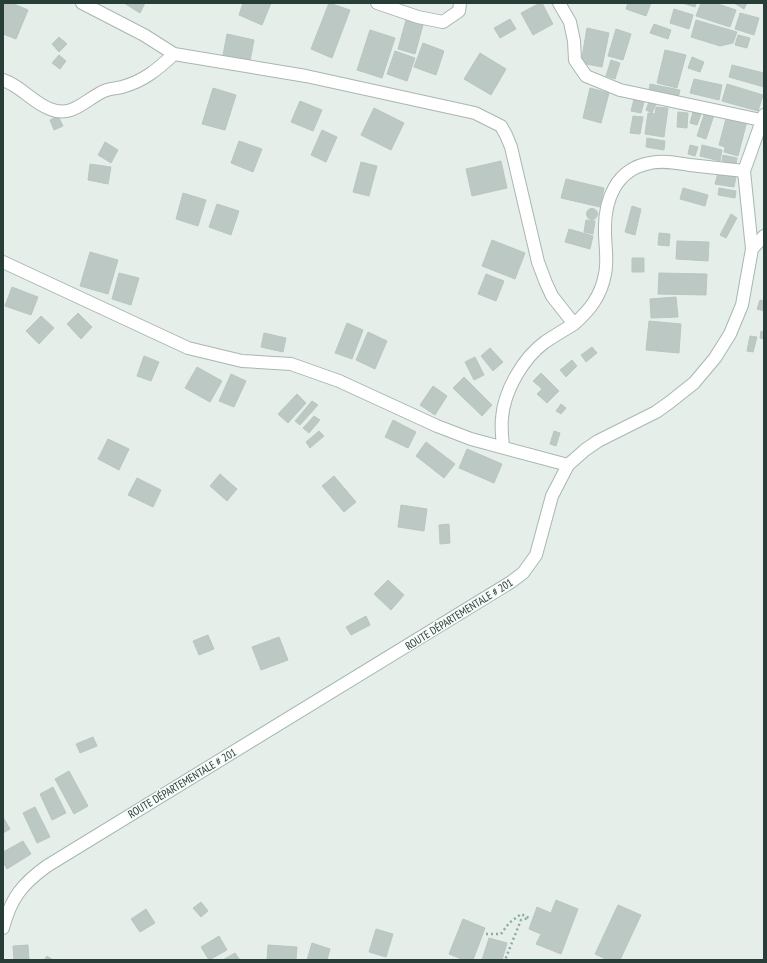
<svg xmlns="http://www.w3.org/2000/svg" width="767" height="963" font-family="'PT Sans Narrow',sans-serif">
  <rect width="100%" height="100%" fill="#e6eeea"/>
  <path fill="#bbc8c3" stroke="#b9c7c0" d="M3,3H12L28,10L16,39L3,34Z
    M124,3H145L140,13Z
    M243,3H271L262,25L239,15Z
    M329,3L350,10L332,58L311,49Z
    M540,3H542L553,24L533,35L521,13Z
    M628,3H651L646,16L626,9Z
    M682,3H696L695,7Z
    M701,3H715L736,10L730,27L696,16Z
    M734,3H747L744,9Z
    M674,9L693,15L689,29L670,23Z
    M740,13L759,18L754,35L735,29Z
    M510,19L516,29L500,38L494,28Z
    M406,20L423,25L415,54L398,49Z
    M696,20L737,32L733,43L720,46L691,37Z
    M654,24L671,30L668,39L650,33Z
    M587,28L609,33L602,67L581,63Z
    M616,29L631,34L623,60L608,56Z
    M370,30L395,38L382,78L357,70Z
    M227,34L254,40L250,61L223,55Z
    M738,35L750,38L747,48L735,45Z
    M59,37L67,44L59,52L52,44Z
    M423,43L444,51L436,75L414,67Z
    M665,50L686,55L677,88L657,83Z
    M395,51L415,58L407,81L387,74Z
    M480,53L506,69L491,95L464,79Z
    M59,55L66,61L60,69L52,63Z
    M692,57L704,62L700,72L688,68Z
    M611,60L620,63L615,79L606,76Z
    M732,65L764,73V87L729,77Z
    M694,79L722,85L719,100L690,93Z
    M650,84L680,90L678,98L649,92Z
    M727,84L763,95L758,111L722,101Z
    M213,88L236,95L225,130L202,124Z
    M590,88L609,93L601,123L583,118Z
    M634,99L644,102L641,113L631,111Z
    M300,101L322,110L313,131L291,122Z
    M649,102L656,104L652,113L646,110Z
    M656,107L668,108L664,137L645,134L648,113L655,114Z
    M374,108L404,123L391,150L361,135Z
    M678,112L688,113L687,128L677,127Z
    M693,112L701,114L697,125L690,123Z
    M705,112L714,115L706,139L697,136Z
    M727,115L747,121L738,156L724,152L725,147L719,145Z
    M58,116L63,126L54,130L50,120Z
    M633,116L643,117L640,134L630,133Z
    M322,130L337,137L326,162L311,155Z
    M647,138L665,141L664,150L646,147Z
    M239,141L262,149L253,172L231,163Z
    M105,142L118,150L111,163L98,155Z
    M690,145L698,147L695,156L688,154Z
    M702,145L722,150L720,161L700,156Z
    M723,155L737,158L736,164L722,161Z
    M501,161L507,188L472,196L466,169Z
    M361,162L377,166L369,196L353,192Z
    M90,164L111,167L108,184L88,180Z
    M718,173L736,177L734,187L715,184Z
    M566,179L604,188L600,207L561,198Z
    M683,188L708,195L705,206L680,199Z
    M719,188L736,191L735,198L718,195Z
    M183,193L206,200L198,226L176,219Z
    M217,204L239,211L231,235L209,227Z
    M632,206L641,209L635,235L625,232Z
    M586.5 214a5.5 5.5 0 1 1 11 0a5.5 5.5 0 1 1-11 0Z
    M731,214L737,218L726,238L720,235Z
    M586,220L595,221L593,234L584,232Z
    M569,229L593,236L590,249L565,242Z
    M659,233L670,234L669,246L658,245Z
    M492,240L525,253L515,279L482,266Z
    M677,241L709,242L708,261L676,259Z
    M90,252L118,260L108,294L80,286Z
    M632,258H644V272H632Z
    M119,273L139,278L131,305L112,299Z
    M659,273L707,274L706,295L658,294Z
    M486,274L504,281L496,301L478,294Z
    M12,287L38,297L31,315L5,306Z
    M676,297L678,317L651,318L650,299Z
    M760,300L764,301V311L757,309Z
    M78,313L92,327L81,339L67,324Z
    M41,316L54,328L39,344L26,331Z
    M649,321L681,324L679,353L646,350Z
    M347,323L363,330L352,359L335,353Z
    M761,331L764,332V339L760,338Z
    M368,332L387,341L375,369L356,360Z
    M264,333L286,338L283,352L261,347Z
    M750,336L757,337L753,352L747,351Z
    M592,347L597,353L586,362L581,355Z
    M490,348L503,362L493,371L481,356Z
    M144,356L159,362L151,381L137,376Z
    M475,357L484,375L474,380L465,362Z
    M572,360L577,366L566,377L560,370Z
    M197,367L222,381L210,402L185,388Z
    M541,373L559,391L547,403L537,394L542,389L533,381Z
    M231,374L246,381L234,407L219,401Z
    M464,377L492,405L482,416L453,388Z
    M433,386L447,396L435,415L420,405Z
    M297,394L306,403L288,423L278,414Z
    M312,401L318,405L300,425L295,421Z
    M561,404L566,408L561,414L556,411Z
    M314,416L320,420L309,433L303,428Z
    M393,420L416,432L408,448L385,437Z
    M319,431L324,436L310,448L306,442Z
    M554,431L560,433L556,446L550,444Z
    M108,439L129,449L119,470L98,459Z
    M426,442L455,464L444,478L416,456Z
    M467,449L502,464L494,483L459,468Z
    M220,474L237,489L227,501L210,486Z
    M334,476L356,502L344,512L322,486Z
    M137,478L161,490L153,507L128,495Z
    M401,505L427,509L424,531L398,527Z
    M449,524L450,543L440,544L439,525Z
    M388,580L404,595L391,610L374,594Z
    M366,616L370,625L351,635L346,627Z
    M208,635L214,649L199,655L193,641Z
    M279,637L288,660L261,670L252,647Z
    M93,737L97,746L80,753L76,744Z
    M69,771L88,806L74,814L55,779Z
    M53,787L66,813L52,820L40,794Z
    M35,807L50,837L37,843L23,813Z
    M3,817L10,829L3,833Z
    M23,841L31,854L7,869L3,862V852Z
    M556,900L578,909L561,954L536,944L541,934L529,929L537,907L551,913Z
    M201,902L208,911L201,917L193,908Z
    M618,905L641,915L620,960H608L595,954Z
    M146,909L155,923L140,932L131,919Z
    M463,919L485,928L473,960H464L449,954Z
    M376,929L393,934L386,957L369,952Z
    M219,936L227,950L209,960L201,947Z
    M489,938L507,943L502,960H482Z
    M312,943L330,949L327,960H307Z
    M28,945L29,960H14L13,946Z
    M268,945L297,947L296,960H267Z
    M235,953L240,960H223Z
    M47,956L53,960H44Z"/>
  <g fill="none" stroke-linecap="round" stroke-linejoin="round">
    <defs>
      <path id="street" d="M82,3L144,35L174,54L306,76L475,113L501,126L506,135L511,147L538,262L546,283L552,296L574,324C564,330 554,336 545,342C523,358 504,391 502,418C501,428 502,437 503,446
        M377,3L418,17L443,22L459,11L460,3
        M559,3L570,22L574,41L575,60L586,76L620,90L761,120
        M3,80C21,86 32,102 50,109C71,118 84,101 102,92C109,88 115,89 122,87C144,81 158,69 174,54
        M3,262L188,348L242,361L291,364L339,381L437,426L471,439L568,465
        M574,324C590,310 601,296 605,274C608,261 605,245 605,232C604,200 616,169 650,163C664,160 677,163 690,165C708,167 726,169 744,171"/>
      <path id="secondary" d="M752,249L764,236
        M3,928C11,898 22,884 47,866L511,582L523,573L536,555L552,496L568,465L585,450L598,441L656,412L670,402L694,383L715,358L730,334L742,305L752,249L744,171L764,115"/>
    </defs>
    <use href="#street" stroke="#a9b6b1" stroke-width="14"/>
    <use href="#secondary" stroke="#a5b8b1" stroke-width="14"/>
    <path stroke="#89aea1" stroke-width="2.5" stroke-dasharray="2 3" stroke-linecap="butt" d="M486,934H501L509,923L521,914L529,918L521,920L505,960"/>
    <use href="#street" stroke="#fff" stroke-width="12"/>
    <use href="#secondary" stroke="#fff" stroke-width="12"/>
  </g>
  <g text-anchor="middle" stroke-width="3" stroke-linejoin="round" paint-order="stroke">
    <g font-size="11" fill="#263e37" stroke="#f7faf8">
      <text transform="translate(459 614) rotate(-32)" y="4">ROUTE DÉPARTEMENTALE # 201</text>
      <text transform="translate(182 783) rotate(-31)" y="4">ROUTE DÉPARTEMENTALE # 201</text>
    </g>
  </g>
  <rect width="767" height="963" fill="none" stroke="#263e37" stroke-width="8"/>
</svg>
